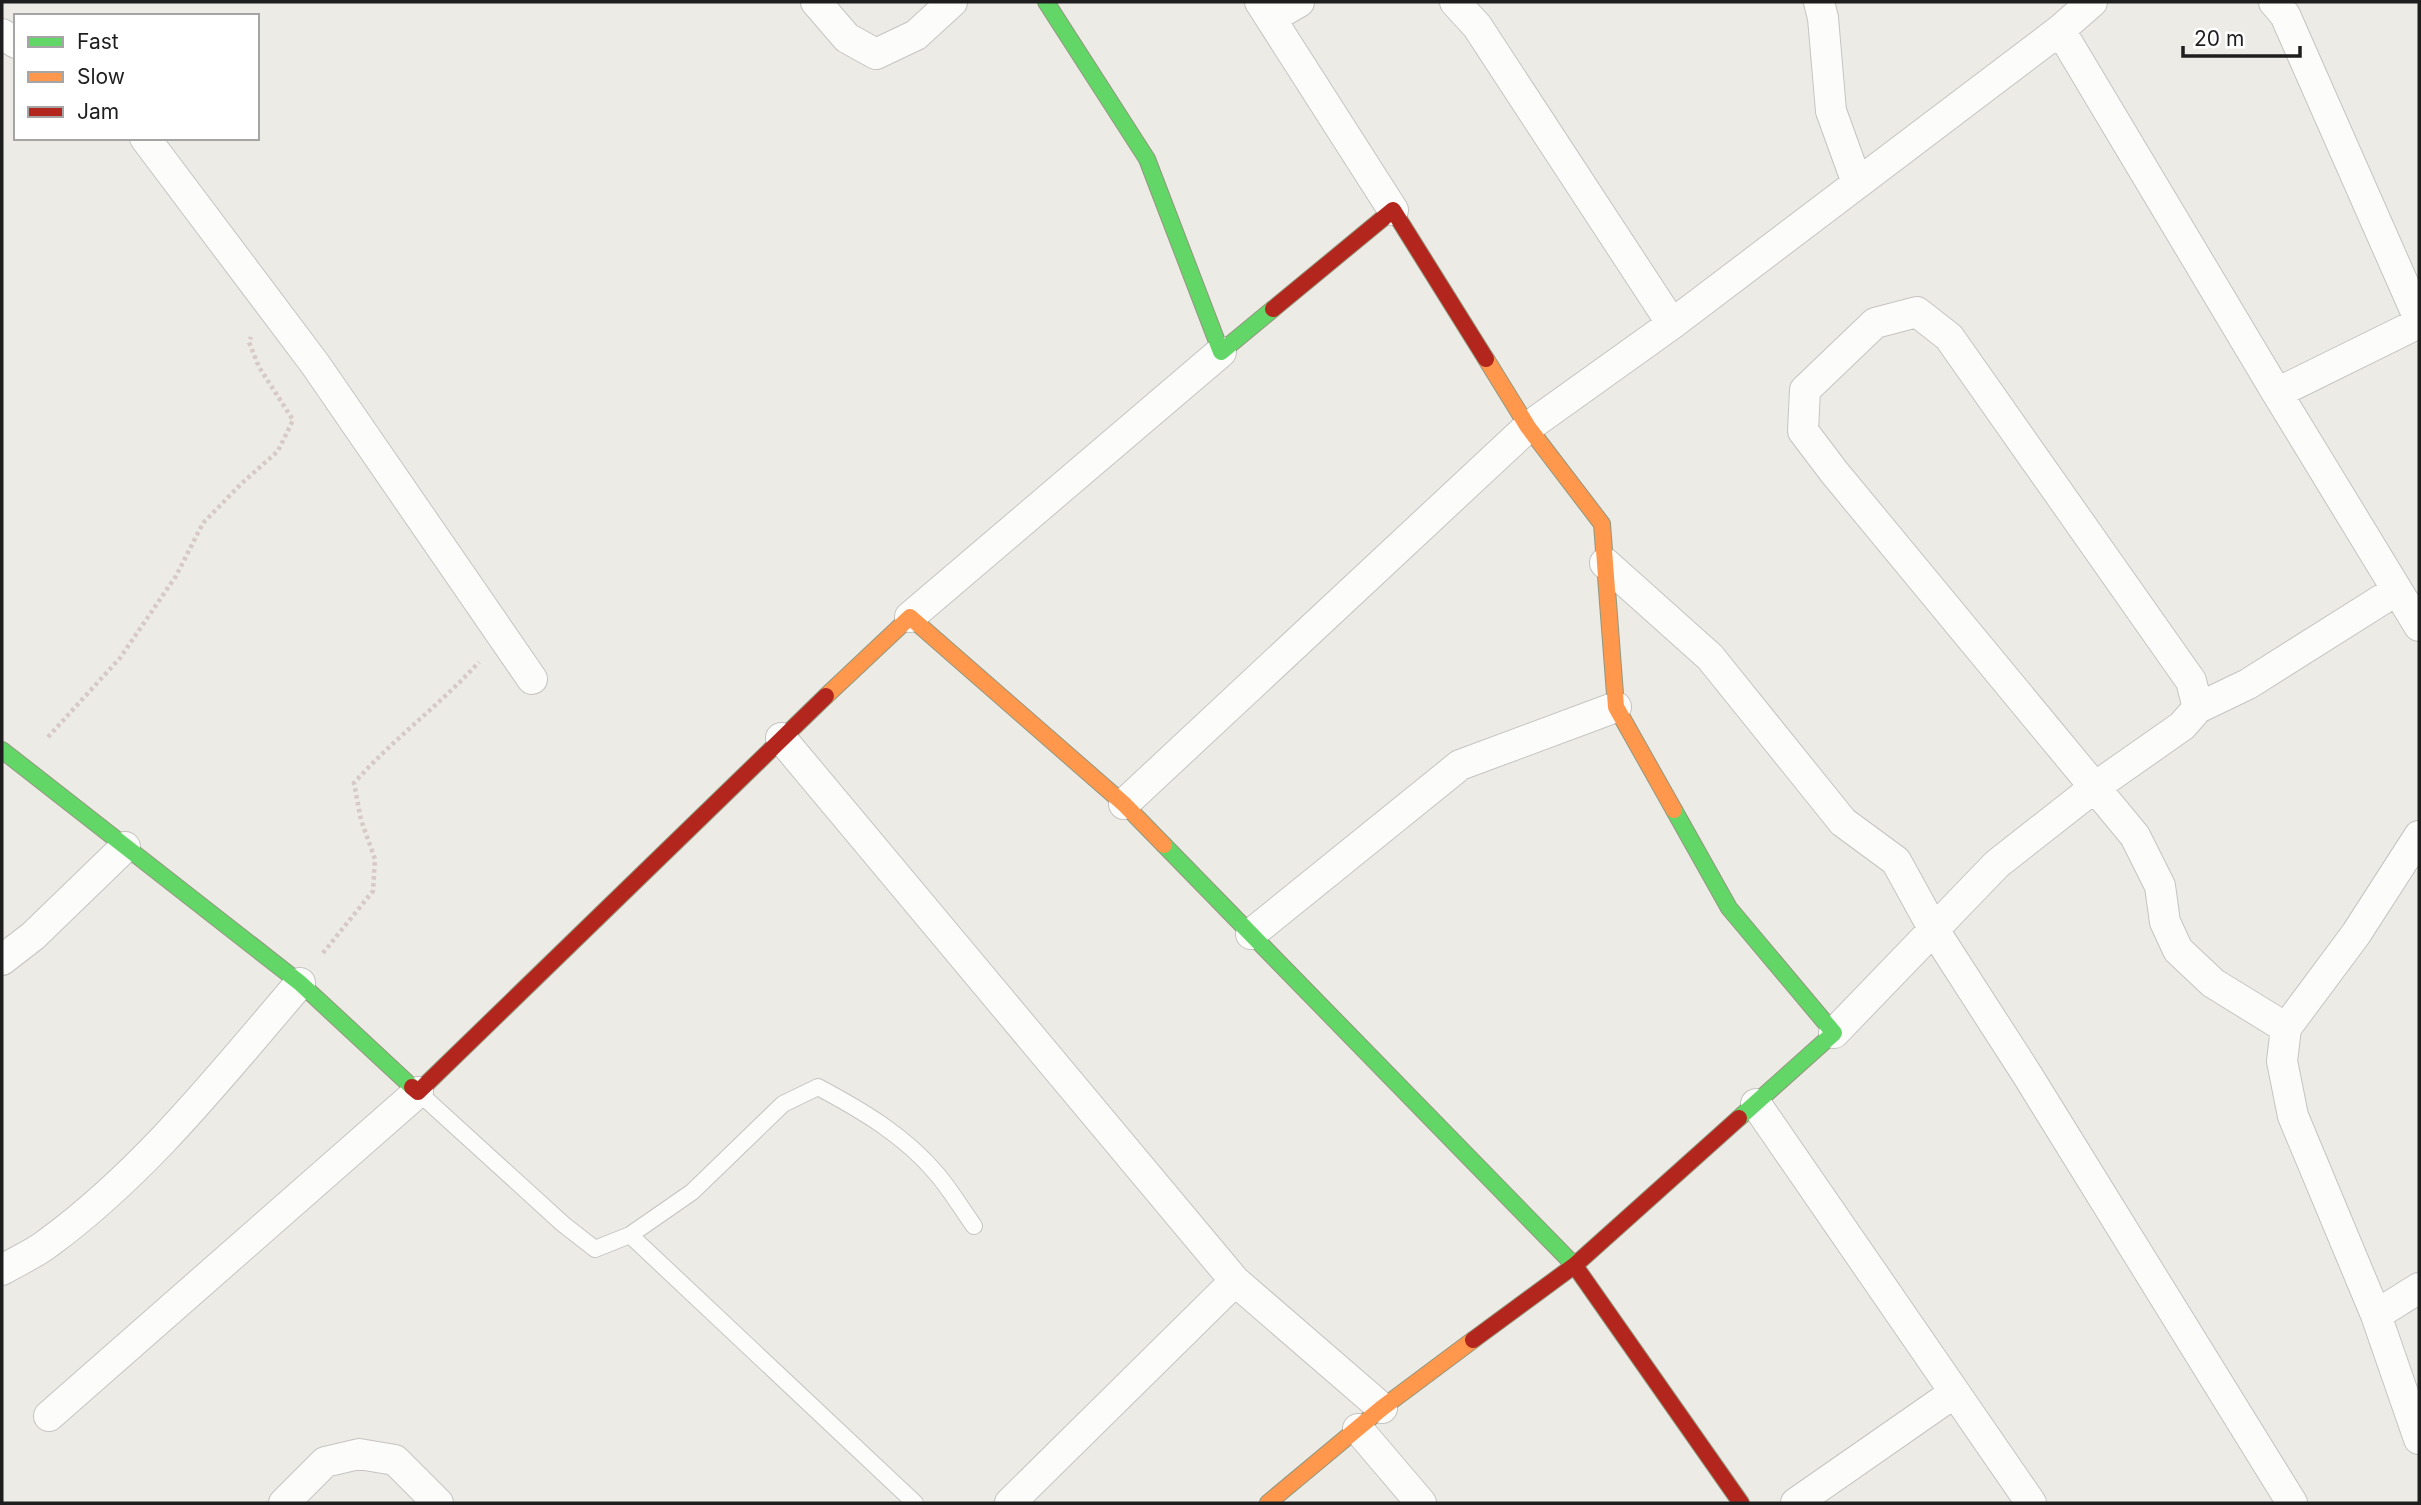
<svg xmlns="http://www.w3.org/2000/svg" width="2421" height="1505" font-family="Inter,sans-serif">
  <rect width="100%" height="100%" fill="#ecebe6"/>
  <g fill="none" stroke-linecap="round" stroke-linejoin="round">
    <defs>
      <path id="lane" d="M418,1092L563,1224L595,1249L630,1235L692,1192L783,1104L818,1087C861,1110 904,1135 936,1173C950,1189 961,1208 974,1226
        M630,1235L915,1503"/>
      <path id="street" d="M816,2L847,38L876,54L916,35L952,2
        M1260,2L1393,210
        M1455,2L1477,26L1672,324
        M1819,2L1823,18L1831,111L1857,183
        M2274,2L2285,15L2419,319
        M1271,18L1299,2
        M2060,30L2277,393L2419,626
        M2,34L16,43
        M145,138L315,364L532,679
        M2277,393L2419,323
        M1605,563L1710,657L1843,822L1896,861L1934,930L2028,1076L2292,1503
        M910,617L1221,352
        M2198,708L2248,684L2397,590
        M781,738L1235,1281L1382,1408
        M1124,804L1528,427L1672,324L2060,30L2092,2
        M2419,836L2356,934L2286,1028L2282,1061L2293,1116L2376,1315L2419,1439
        M1251,934L1460,765L1616,707
        M2,960L33,936L125,847
        M1834,1033L1997,864L2095,787L2182,726L2198,708L2191,681L1949,337L1917,312L1875,323L1805,390L1803,431L1834,472L2135,836L2160,886L2165,922L2178,950L2213,983L2286,1028
        M1756,1104L2031,1503
        M2,1270C17,1261 34,1254 48,1243C146,1171 221,1075 300,983
        M2376,1315L2419,1288
        M49,1416L418,1092
        M1358,1429L1421,1503
        M284,1503L325,1462L359,1454L395,1460L438,1503
        M1010,1503L1235,1281
        M1796,1503L1954,1393"/>
      <path id="fast" d="M1046,2L1147,159L1221,352L1273,309
        M2,750L300,983L412,1087
        M1674,810L1729,908L1834,1033L1739,1118
        M1164,845L1575,1266"/>
      <path id="slow" d="M1486,359L1528,427L1602,524L1616,707L1674,810
        M826,696L910,617L1124,804L1164,845
        M1268,1503L1382,1408L1473,1340"/>
      <path id="jam" d="M1273,309L1393,210L1486,359
        M412,1087L418,1092L826,696
        M1575,1266L1741,1503
        M1473,1340L1575,1265L1739,1118"/>
    </defs>
    <use href="#lane" stroke="#c5c4c2" stroke-width="18"/>
    <use href="#street" stroke="#c5c4c2" stroke-width="32"/>
    <use href="#fast" stroke="#92977d" stroke-width="18"/>
    <use href="#slow" stroke="#92977d" stroke-width="18"/>
    <use href="#jam" stroke="#92977d" stroke-width="18"/>
    <path stroke="#d7c9c5" stroke-width="4.5" stroke-dasharray="3.5 3.5" stroke-linecap="butt" d="M48,737L120,658L176,576L203,523L242,483L278,451L293,420L259,367L249,342L251,337
      M323,953L373,891L375,859L361,820L354,783C393,739 440,705 479,662"/>
    <use href="#lane" stroke="#fcfcfb" stroke-width="16"/>
    <use href="#street" stroke="#fcfcfb" stroke-width="30"/>
    <use href="#fast" stroke="#63d668" stroke-width="16"/>
    <use href="#slow" stroke="#ff974d" stroke-width="16"/>
    <use href="#jam" stroke="#b3261e" stroke-width="16"/>
  </g>
  <rect width="2421" height="1505" fill="none" stroke="#1e1e1e" stroke-width="7"/>
  <rect x="14" y="14" width="245" height="126" fill="#ffffff" stroke="#a5a5a5" stroke-width="2"/>
  <rect x="28" y="37" width="35" height="10" fill="#63d668" stroke="#a5a5a5" stroke-width="2"/>
  <text x="77" y="49" font-size="21" fill="#1e1e1e">Fast</text>
  <rect x="28" y="72" width="35" height="10" fill="#ff974d" stroke="#a5a5a5" stroke-width="2"/>
  <text x="77" y="84" font-size="21" fill="#1e1e1e">Slow</text>
  <rect x="28" y="107" width="35" height="10" fill="#b3261e" stroke="#a5a5a5" stroke-width="2"/>
  <text x="77" y="119" font-size="21" fill="#1e1e1e">Jam</text>
  <path d="M2183 46v10h117v-10" fill="none" stroke="#1e1e1e" stroke-width="3.5"/>
  <text x="2194" y="46" font-size="21" fill="#1e1e1e" stroke="#ffffff" stroke-width="5" paint-order="stroke">20 m</text>
</svg>
